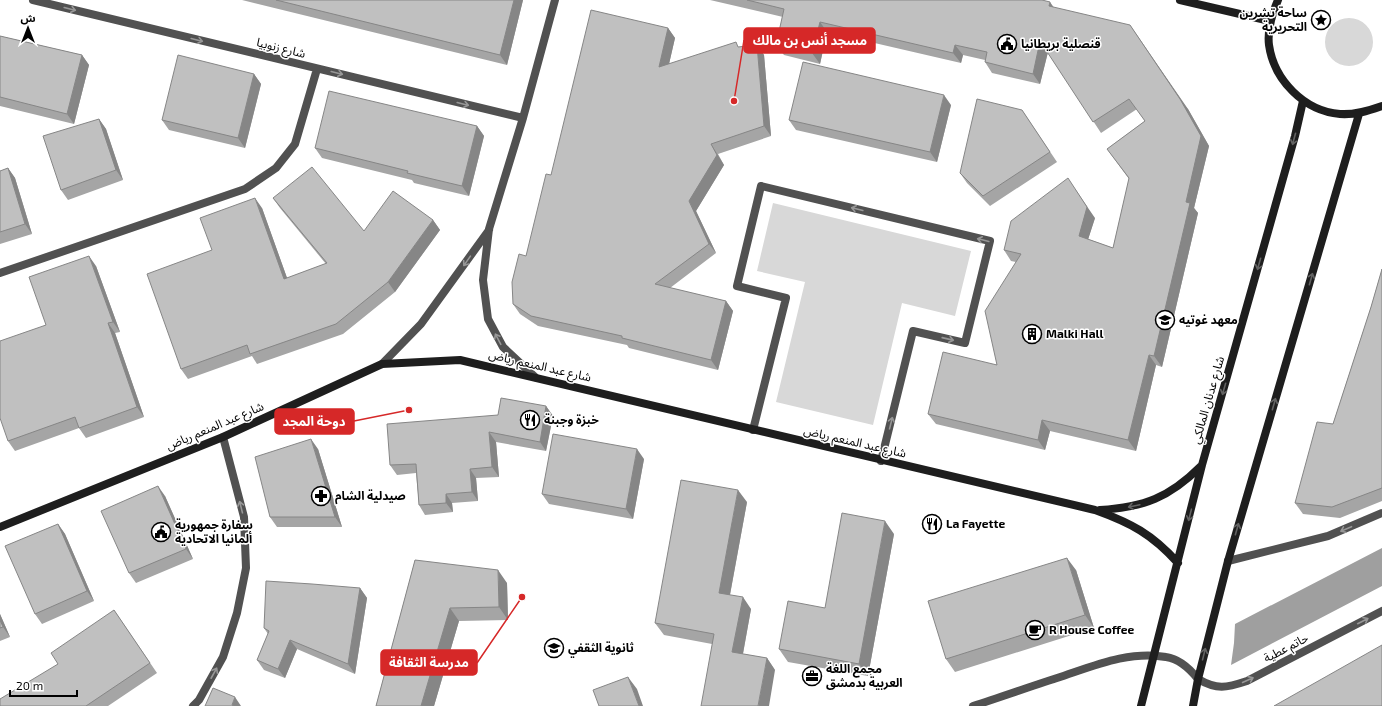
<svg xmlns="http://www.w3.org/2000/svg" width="1382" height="706" font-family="'Exo 2','Noto Sans Arabic',sans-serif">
  <rect width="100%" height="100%" fill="#fff"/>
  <path fill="#d8d8d8" d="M1325 42a24 24 0 1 1 48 0a24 24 0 1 1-48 0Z
    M773,203L971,251L955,316L902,303L873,425L776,402L805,282L757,271Z"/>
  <path fill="#9f9f9f" d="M1382,548V586L1231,665L1234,643L1235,624Z"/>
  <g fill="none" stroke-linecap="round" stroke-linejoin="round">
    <path stroke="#515151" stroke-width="8" d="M33,0L523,118
      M0,273L245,189L276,168L295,144L317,69
      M382,364L421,324L489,230
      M535,377L503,347L488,319L483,280L489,229L523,118L555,0
      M753,430L786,298L737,286L761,186L990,241L965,343L913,331L881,461
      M193,706L199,700L223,657L237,613L246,568L244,517L223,437
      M973,706C1001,697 1029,687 1057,678C1091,667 1129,650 1166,657C1180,659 1190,669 1198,679"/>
    <path stroke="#515151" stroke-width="8" d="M1228,561L1328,536L1382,513
      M1198,679C1217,690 1226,688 1247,681L1382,611"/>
    <path stroke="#1e1e1e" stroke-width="8" d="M1180,0L1270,21
      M1278,0C1272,14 1267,29 1269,45C1274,80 1304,111 1340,114C1355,115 1368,111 1382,106
      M1100,510C1144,507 1169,498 1201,466
      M0,527L223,437L382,364L460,360L1095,510C1131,523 1152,534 1178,563
      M1141,706L1202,465L1295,136L1303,101
      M1193,706L1198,679L1228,561L1359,114"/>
  </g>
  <path fill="#a5a5a5" d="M242,0H523L507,65Z
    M710,0H1042L1053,7L1188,109L1209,146L1194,208L1198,213L1162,367L1156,365L1136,451L1050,431L1045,450L936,424L928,414L997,365L1016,262L1011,261L1004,250L1095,218L1088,239L1113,248L1129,179L1107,149L1145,121L1137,109L1101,133L1048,52L1040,84L992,73L985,62V60L963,55L961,63L827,32L820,64L784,55L776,45L783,17Z
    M668,28L675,38L669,64L739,47L757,45L764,55L771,136L718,154L724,165L696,211L716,253L670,288L726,301L733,311L718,370L629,348L627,345L538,326L520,314L513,304L526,256L551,175Z
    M0,36L82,55L89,65L74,124L0,106Z
    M254,74L261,84L245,148L169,130L162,120Z
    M951,105L937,162L796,130L789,120Z
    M1022,110L1057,162L990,206L967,183L960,173Z
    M99,119L106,129L123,180L68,200L61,190Z
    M477,126L484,136L469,196L414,183L412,180L322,158L315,148Z
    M8,168L15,178L32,234L0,244V171Z
    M273,198L364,231L433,220L440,230L395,292L343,334L257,364L252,356L188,379L181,369L212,250L262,208L287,278L326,264L280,208Z
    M96,266L120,332L115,333L144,417L86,438L79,428L15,451L8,441L46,325Z
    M1382,269V501L1340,518L1303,514L1295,503L1333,424L1371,307Z
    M546,406L553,416L546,451L496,442L499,477L476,478L478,501L452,503L453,512L425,515L419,505L416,473L397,475L390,465L498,415Z
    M318,449L342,527H277L270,517Z
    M644,459L633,519L549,504L542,494Z
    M165,496L193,559L136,583L129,573Z
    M747,502L730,595L751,609L743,654L767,658L775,670L712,644L664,635L655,623Z
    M58,524L65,534L94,601L42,624L35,614Z
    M894,534L868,676L788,662L779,649L825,608Z
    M415,560L507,583L508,620L459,621L434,706H376Z
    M1076,570L1094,628L955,672L946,659Z
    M360,588L367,598L355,674L297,649L285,678L264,670L257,660L268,634L264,628Z
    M114,610L157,673L108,706H0L58,664Z
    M0,614L10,637L0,641Z"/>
  <path fill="#868686" d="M514,0H523L507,65L500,55Z
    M1050,2L1057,12L1049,6Z
    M820,22L827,32L820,64L812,53Z
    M1130,25L1188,109L1209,146L1194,208L1198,213L1162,367L1154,356L1186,202Z
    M668,28L675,38L666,77L659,67Z
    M1040,41L1048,52L1040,84L1033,74Z
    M757,45L764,55L771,136L764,126Z
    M955,45L963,55L961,63L953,53Z
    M82,55L89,65L74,124L67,114Z
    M254,74L261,84L245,148L238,138Z
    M944,95L951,105L937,162L930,152Z
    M99,119L106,129L123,180L116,170Z
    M477,126L484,136L469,196L462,186Z
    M711,144L724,165L696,211L716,253L709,244L689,201Z
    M8,168L15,178L32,234L25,224Z
    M1075,189L1095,218L1086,246L1079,236Z
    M255,198L262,208L291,289L284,279Z
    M433,220L440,230L395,292L388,282Z
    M89,256L96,266L120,332L113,322Z
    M726,301L733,311L718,370L711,360Z
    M108,323L115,333L144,417L137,407Z
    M1149,355L1156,365L1136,451L1128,440Z
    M546,406L553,416L546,451L540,442Z
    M1042,420L1050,431L1045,450L1038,440Z
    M489,432L496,442L499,477L492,467Z
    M311,439L318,449L342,527L335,517Z
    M637,449L644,459L633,519L626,509Z
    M470,469L476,478L478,501L472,492Z
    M158,486L165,496L193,559L186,549Z
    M738,490L747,502L728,605L719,593Z
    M446,494L452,503L453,512L446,503Z
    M885,521L894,534L868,676L859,664Z
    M58,524L65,534L94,601L87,591Z
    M1067,558L1076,570L1094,628L1085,615Z
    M498,570L507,583L508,620L499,607Z
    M360,588L367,598L355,674L348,664Z
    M743,597L751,609L741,664L732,652Z
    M450,608L459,621L434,706H421Z
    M0,614L10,637L3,627L0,620Z
    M290,640L297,649L285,678L278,669Z
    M767,658L775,670L769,706H758Z
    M628,677L637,689L643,706H639Z
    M235,697L241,706H232V705Z"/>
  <path fill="#c0c0c0" stroke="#868686" d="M276,0H514L500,55Z
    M747,0H1042L1050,2L1049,6L1130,25L1180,99L1201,136L1186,202L1190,203L1154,356L1149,355L1128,440L1042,420L1038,440L928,414L943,352L997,365L985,311L1021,254L1004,250L1011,221L1068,178L1087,207L1079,236L1113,248L1129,178L1107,149L1145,121L1129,99L1093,122L1040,41L1033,74L985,62L987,52L955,45L953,53L820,22L812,53L776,45L784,9Z
    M591,10L668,28L659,67L736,42L738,47L757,45L764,126L711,144L717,155L689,201L709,244L655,284L726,301L711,360L622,338V336L531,316L513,304L512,282L519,254L526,256L546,174L551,175Z
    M0,36L82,55L67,114L0,97Z
    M178,55L254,74L238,138L162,120Z
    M803,62L944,95L930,152L789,120Z
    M329,91L477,126L462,186L407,173L408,171L315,148Z
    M977,99L1022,110L1050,152L983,196L960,173Z
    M99,119L116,170L61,190L43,136Z
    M312,167L364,231L393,191L433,220L388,282L336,324L250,354L247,345L181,369L147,274L212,250L200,218L255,198L284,279L327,263L273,198Z
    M8,168L25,224L0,232V171Z
    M89,256L113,322L108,323L137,407L79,428L75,417L8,441L0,418V341L46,325L29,277Z
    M1382,269V488L1332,507L1295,503L1317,422L1333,424L1371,307Z
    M501,398L546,406L540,442L489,432L492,467L470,469L472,492L446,494V503L419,505L416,464L390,465L387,424L498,415Z
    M553,434L637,449L626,509L542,494Z
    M311,439L335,517H270L255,457Z
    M681,480L738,490L719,593L743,597L732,652L767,658L758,706H701L714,634L655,623Z
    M158,486L186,549L129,573L101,511Z
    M842,513L885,521L859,664L779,649L788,601L825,608Z
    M58,524L87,591L35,614L5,546Z
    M1067,558L1085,615L946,659L928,601Z
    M415,560L498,570L499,607L450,608L421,706H376Z
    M266,581L312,584L360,588L348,664L290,640L278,669L257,660L269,631L264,628Z
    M114,610L150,663L86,706H0V699L58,664L51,653Z
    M0,620L3,627L0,628Z
    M1382,645V706H1274Z
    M628,677L639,706H599L593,690Z
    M213,688L235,697L232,705L234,706H205Z"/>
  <defs><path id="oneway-shaft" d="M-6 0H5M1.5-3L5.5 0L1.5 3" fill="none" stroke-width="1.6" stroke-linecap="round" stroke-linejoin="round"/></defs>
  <g stroke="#979797">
    <use href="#oneway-shaft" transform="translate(70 9) rotate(14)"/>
    <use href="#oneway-shaft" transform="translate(197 40) rotate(14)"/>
    <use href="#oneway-shaft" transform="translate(337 73) rotate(14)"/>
    <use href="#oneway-shaft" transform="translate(463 104) rotate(14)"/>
    <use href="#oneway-shaft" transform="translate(857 209) rotate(-166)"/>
    <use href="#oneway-shaft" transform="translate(983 240) rotate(-166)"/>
    <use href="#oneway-shaft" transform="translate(467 261) rotate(125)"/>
    <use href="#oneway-shaft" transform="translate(498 339) rotate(-118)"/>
    <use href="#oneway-shaft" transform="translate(948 339) rotate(13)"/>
    <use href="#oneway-shaft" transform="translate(891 423) rotate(-76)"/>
    <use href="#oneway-shaft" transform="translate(241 507) rotate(-104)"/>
    <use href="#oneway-shaft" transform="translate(1346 529) rotate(157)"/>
    <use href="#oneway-shaft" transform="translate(1363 621) rotate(-27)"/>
    <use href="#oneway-shaft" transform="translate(214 673) rotate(-61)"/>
    <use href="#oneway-shaft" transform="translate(1248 680) rotate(-24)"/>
  </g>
  <g stroke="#626262">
    <use href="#oneway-shaft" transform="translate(1294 139) rotate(105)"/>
    <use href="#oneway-shaft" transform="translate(1259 264) rotate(106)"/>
    <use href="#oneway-shaft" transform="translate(1311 279) rotate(-74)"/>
    <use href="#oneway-shaft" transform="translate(1224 389) rotate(106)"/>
    <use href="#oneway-shaft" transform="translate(1274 404) rotate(-74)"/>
    <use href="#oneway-shaft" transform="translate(1134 506) rotate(168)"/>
    <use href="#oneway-shaft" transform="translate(1190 515) rotate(104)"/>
    <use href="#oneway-shaft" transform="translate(1237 529) rotate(-74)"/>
    <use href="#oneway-shaft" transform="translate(1204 654) rotate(-76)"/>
  </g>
  <defs>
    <symbol id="sight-ring" viewBox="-11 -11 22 22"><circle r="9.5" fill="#fff" stroke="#000" stroke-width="1.5"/><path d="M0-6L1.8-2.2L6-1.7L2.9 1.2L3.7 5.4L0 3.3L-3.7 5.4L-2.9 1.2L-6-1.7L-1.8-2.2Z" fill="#000"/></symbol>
    <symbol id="civic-ring" viewBox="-11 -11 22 22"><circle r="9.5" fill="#fff" stroke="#000" stroke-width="1.5"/><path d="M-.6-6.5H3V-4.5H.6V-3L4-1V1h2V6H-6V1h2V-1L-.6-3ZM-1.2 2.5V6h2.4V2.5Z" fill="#000"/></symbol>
    <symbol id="school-ring" viewBox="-11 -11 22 22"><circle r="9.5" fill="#fff" stroke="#000" stroke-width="1.5"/><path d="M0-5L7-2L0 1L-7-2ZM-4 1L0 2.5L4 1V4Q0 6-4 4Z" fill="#000"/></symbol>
    <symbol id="building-ring" viewBox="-11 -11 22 22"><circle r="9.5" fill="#fff" stroke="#000" stroke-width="1.5"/><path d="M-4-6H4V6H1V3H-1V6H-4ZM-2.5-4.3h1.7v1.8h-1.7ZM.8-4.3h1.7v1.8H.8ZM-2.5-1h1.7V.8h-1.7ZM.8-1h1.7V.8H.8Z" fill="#000"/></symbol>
    <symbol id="restaurant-ring" viewBox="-11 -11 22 22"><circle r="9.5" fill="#fff" stroke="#000" stroke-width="1.5"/><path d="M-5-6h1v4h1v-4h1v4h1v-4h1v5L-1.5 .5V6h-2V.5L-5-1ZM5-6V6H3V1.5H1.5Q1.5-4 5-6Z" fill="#000"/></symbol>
    <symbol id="pharmacy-ring" viewBox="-11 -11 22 22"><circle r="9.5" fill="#fff" stroke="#000" stroke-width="1.5"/><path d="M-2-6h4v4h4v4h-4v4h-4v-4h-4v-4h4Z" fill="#000"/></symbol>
    <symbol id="cafe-ring" viewBox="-11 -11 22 22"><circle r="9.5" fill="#fff" stroke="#000" stroke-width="1.5"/><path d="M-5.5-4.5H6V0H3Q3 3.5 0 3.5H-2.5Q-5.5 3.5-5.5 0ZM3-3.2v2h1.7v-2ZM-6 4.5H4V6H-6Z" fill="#000"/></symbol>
    <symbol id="office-ring" viewBox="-11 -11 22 22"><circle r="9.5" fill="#fff" stroke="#000" stroke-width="1.5"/><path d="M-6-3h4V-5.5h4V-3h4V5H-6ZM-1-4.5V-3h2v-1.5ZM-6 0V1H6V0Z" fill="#000"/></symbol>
  </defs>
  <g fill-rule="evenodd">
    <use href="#sight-ring" x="1310" y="9" width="22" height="22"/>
    <use href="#civic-ring" x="996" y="33" width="22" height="22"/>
    <use href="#school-ring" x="1154" y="309" width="22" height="22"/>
    <use href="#building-ring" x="1021" y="323" width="22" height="22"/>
    <use href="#restaurant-ring" x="519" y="409" width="22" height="22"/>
    <use href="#pharmacy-ring" x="310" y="485" width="22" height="22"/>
    <use href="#restaurant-ring" x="921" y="513" width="22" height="22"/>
    <use href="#civic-ring" x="150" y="521" width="22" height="22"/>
    <use href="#cafe-ring" x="1024" y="619" width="22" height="22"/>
    <use href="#school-ring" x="543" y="637" width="22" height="22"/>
    <use href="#office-ring" x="801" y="665" width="22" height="22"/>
  </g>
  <g text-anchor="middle" stroke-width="3" stroke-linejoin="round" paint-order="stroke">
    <g font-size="12" font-weight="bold" fill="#000" stroke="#fff" text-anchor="start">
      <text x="1307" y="17" text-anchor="end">ساحة تشرين<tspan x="1307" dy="14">التحريرية</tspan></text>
      <text x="1021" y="48">قنصلية بريطانيا</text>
      <text x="1179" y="324">معهد غوتيه</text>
      <text x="1046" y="338">Malki Hall</text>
      <text x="544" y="424">خبزة وجبنة</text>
      <text x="335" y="500">صيدلية الشام</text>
      <text x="946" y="528">La Fayette</text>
      <text x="175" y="529">سفارة جمهورية<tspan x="175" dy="14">ألمانيا الاتحادية</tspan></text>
      <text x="1049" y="634">R House Coffee</text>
      <text x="568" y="652">ثانوية الثقفي</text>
      <text x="826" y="673">مجمع اللغة<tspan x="826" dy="14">العربية بدمشق</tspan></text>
    </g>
    <g font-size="12" fill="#000" stroke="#fff">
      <text transform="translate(281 48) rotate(14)" y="4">شارع زنوبيا</text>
      <text transform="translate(540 366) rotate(13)" y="4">شارع عبد المنعم رياض</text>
      <text transform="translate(1208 400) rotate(-74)" y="4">شارع عدنان المالكي</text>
      <text transform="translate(215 426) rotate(-23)" y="4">شارع عبد المنعم رياض</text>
      <text transform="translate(855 442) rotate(13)" y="4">شارع عبد المنعم رياض</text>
      <text transform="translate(1286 648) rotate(-27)" y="4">حاتم عطية</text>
    </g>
  </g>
  <path fill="none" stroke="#d62828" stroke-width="1.5" d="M734 101L744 40M409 410L354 421M522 597L477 663"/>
  <g fill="#d62828" stroke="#fff" stroke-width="1.5">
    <circle cx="734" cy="101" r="4"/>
    <circle cx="409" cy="410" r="4"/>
    <circle cx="522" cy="597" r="4"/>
  </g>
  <g fill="#d62828" stroke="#d62828" stroke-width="1.5">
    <rect x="744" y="28" width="131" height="25" rx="4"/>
    <rect x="275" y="409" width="79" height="25" rx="4"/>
    <rect x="381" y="650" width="96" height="25" rx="4"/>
  </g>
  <g font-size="13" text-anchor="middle" font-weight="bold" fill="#fff">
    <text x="810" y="45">مسجد أنس بن مالك</text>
    <text x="314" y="426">دوحة المجد</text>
    <text x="429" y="667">مدرسة الثقافة</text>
  </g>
  <g transform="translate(28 28)" stroke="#ffffff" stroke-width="3" paint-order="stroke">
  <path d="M0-3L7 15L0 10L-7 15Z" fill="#000000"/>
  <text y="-6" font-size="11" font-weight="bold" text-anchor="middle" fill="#000000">ش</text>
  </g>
  <path d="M10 690v6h67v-6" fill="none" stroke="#000000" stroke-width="2"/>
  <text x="16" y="690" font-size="12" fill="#000000" stroke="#ffffff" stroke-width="3" paint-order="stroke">20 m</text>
</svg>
